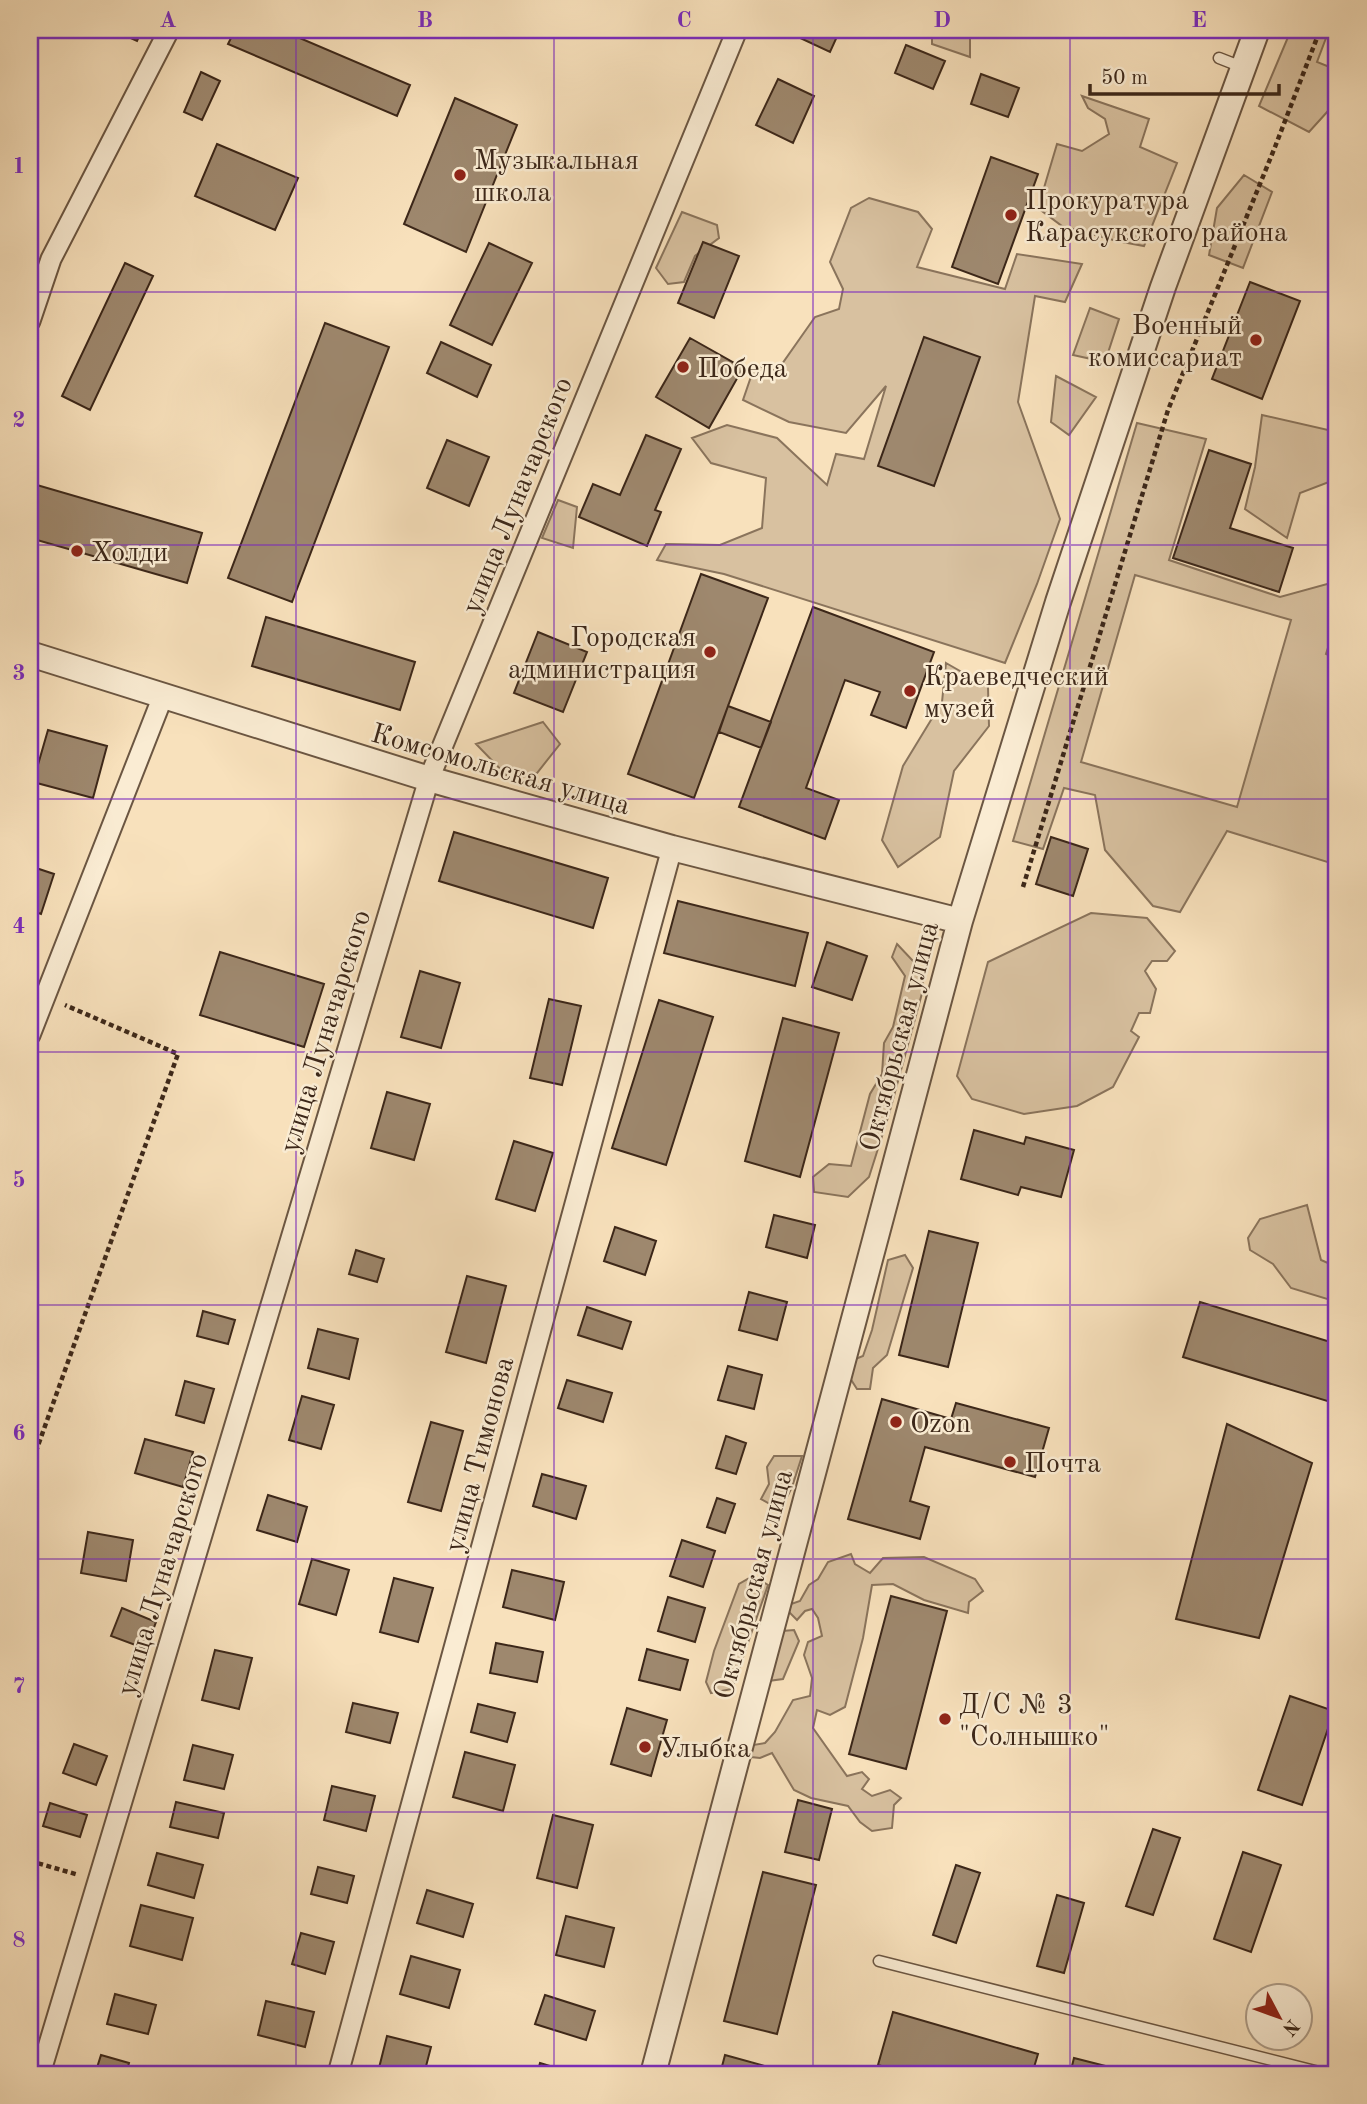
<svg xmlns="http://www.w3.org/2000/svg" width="1367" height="2104" font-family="'Old Standard TT',serif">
  <rect width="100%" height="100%" fill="#f8e1bc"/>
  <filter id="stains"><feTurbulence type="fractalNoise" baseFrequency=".00286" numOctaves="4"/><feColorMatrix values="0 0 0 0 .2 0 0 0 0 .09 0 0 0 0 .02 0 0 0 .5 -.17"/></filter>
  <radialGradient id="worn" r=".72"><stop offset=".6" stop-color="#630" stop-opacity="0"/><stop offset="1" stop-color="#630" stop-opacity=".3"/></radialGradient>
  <path fill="#d8c1a0" stroke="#8a745c" stroke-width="2" fill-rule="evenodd" d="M932,30H970V57L932,44Z
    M1291,30H1329L1317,62L1337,70V101L1309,132L1259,106Z
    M1082,96L1149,119L1140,147L1177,163L1144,246L1117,241L1062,226L1038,208L1057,144L1082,151L1109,134L1105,119L1088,108Z
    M1244,175L1272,192L1243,268L1209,255L1217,208Z
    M869,198L918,212L932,229L917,267L1005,289L1017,254L1082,264L1065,302L1035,296L1018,402L1060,519L1037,584L1005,663L724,574L657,560L666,544L720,545L762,528L766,478L711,463L692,438L727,425L777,438L827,485L836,454L864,459L886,386L846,433L789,422L743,400L755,365L777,371L815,317L839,309L843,289L830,262L851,208Z
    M682,212L717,225L719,238L695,256L684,282L668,284L656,268Z
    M1090,308L1119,319L1105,362L1073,355Z
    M1056,376L1096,397L1069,435L1051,422Z
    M1262,415L1337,432V457L1329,482L1300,493L1287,538L1245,509L1255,467Z
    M1137,423L1206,439L1169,560L1280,597L1327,584L1337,589V620L1326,654L1337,659V865L1227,831L1180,912L1153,906L1105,850L1095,795L1064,788L1043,849L1013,841ZM1135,575L1291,620L1237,807L1081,762Z
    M558,500L577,507L573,548L542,538Z
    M946,663L988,687L989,726L954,771L940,837L898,867L882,840L903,766L942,702Z
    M543,722L560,744L537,773L511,780L476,744Z
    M1091,913L1147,918L1175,951L1167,961H1152L1145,971L1156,989L1150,1013H1139L1131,1031L1139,1037L1113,1087L1077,1106L1024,1114L972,1099L957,1076L988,962Z
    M897,944L914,962L924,986L889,1114L869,1177L848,1197L814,1192L813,1177L829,1164L851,1166L870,1094L882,1074L884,1043L893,1027L905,976L892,957Z
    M1307,1205L1321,1260L1337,1267V1302L1291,1288L1273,1264L1250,1250L1248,1238L1260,1219Z
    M905,1255L913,1268L887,1355L873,1368L870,1389H857L850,1378L853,1360L863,1356L872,1330L888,1260Z
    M774,1456H802L792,1487L783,1505L770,1504L761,1499L769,1484L767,1467Z
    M851,1554L855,1564L870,1573L883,1558L924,1557L975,1579L983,1591L969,1602L968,1613L924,1600L893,1584L872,1585L863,1638L845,1707L830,1715L817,1710L813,1728L847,1776L862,1772L869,1779L862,1789L872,1796L890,1790L901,1798L894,1805L892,1828L872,1831L860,1822L848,1806L811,1798L794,1790L772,1753L760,1758L751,1757L753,1745L765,1743L775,1732L793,1700L810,1696L812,1678L804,1655L808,1642L822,1636L818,1618L812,1609L805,1611L797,1620L789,1612L791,1604L800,1601L809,1585L818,1579L828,1562Z
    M753,1576L768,1585L732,1689L711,1693L706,1682L714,1651L739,1584Z
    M794,1630L799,1641L783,1679L768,1681L782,1631Z"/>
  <path fill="#9e886e" stroke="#3c2719" stroke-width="2" d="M113,30H142L137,41Z
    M235,30H281L410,85L397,116L228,44Z
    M801,30H840L830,52L798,37Z
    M906,45L945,61L933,89L895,73Z
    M201,72L220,81L202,120L184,112Z
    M981,74L1019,88L1008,117L971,104Z
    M778,79L814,96L793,143L756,125Z
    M455,98L517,125L466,252L404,224Z
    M217,144L298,178L275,230L195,196Z
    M991,157L1038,174L998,284L952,267Z
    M703,242L739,256L714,318L678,303Z
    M489,243L532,263L492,345L450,325Z
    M125,263L153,276L90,410L62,396Z
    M1250,282L1300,301L1262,399L1212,379Z
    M325,323L389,347L292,602L228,578Z
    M924,337L980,357L934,486L878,466Z
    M690,338L743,368L709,428L656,397Z
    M441,342L491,365L477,397L427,373Z
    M646,435L681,449L655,510L661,512L647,546L579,517L593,484L620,495Z
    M447,440L489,457L469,506L427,488Z
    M1209,450L1251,464L1230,528L1293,548L1279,592L1173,558Z
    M30,483L202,533L187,583L30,538Z
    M701,574L768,598L694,798L628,774Z
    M813,607L934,652L906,728L871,715L880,692L845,680L806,788L839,800L825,839L739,807Z
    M266,617L415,662L400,710L252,666Z
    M538,632L587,652L563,712L514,693Z
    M728,706L771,722L761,748L719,732Z
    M48,730L107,746L93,798L33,782Z
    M454,832L608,878L593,928L439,881Z
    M1051,837L1088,849L1073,896L1036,884Z
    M30,866L54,874L41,914L30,910Z
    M678,901L808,933L795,986L664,953Z
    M827,942L867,956L852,1000L812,987Z
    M220,952L324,984L304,1047L200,1015Z
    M420,971L460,983L441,1048L401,1037Z
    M549,999L581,1006L562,1085L530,1078Z
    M659,1000L713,1017L666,1165L612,1148Z
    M783,1018L839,1033L800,1177L745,1161Z
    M387,1092L430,1104L414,1160L371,1148Z
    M974,1130L1024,1144L1026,1137L1074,1150L1061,1197L1021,1187L1018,1195L961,1179Z
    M514,1141L553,1153L535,1211L496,1199Z
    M774,1215L815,1225L807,1258L766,1247Z
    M615,1227L656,1241L645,1275L604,1261Z
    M929,1231L978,1243L948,1367L899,1355Z
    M356,1250L384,1259L377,1282L349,1274Z
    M467,1276L506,1286L486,1363L446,1352Z
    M749,1292L787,1302L777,1340L739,1330Z
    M1200,1302L1337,1344V1404L1183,1357Z
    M587,1307L631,1322L622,1349L578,1335Z
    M203,1311L235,1320L228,1344L197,1336Z
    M318,1329L358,1339L349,1379L308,1368Z
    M728,1366L762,1375L754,1409L718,1400Z
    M567,1380L612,1393L603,1422L558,1408Z
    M185,1381L214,1389L204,1423L176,1415Z
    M302,1396L334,1405L321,1449L289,1440Z
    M882,1399L951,1419L956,1403L1049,1428L1035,1477L925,1447L910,1501L929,1507L920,1539L848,1519Z
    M431,1422L463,1431L441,1511L408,1502Z
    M1227,1424L1312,1463L1259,1638L1176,1619Z
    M726,1436L746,1443L736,1474L716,1468Z
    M145,1439L193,1452L183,1487L135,1473Z
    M542,1474L586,1486L576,1519L533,1506Z
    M268,1495L307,1507L297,1542L257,1530Z
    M717,1498L735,1504L725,1533L707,1527Z
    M88,1532L133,1540L126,1581L81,1573Z
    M682,1540L715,1551L703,1587L670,1576Z
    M312,1559L349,1570L336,1615L299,1604Z
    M512,1570L564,1582L555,1620L503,1607Z
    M394,1578L433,1588L418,1642L380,1632Z
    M891,1596L947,1611L906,1769L849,1754Z
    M668,1597L705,1608L695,1642L658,1631Z
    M122,1608L156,1622L146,1649L111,1636Z
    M496,1643L543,1652L537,1682L490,1673Z
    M647,1649L688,1660L680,1690L639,1680Z
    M215,1650L252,1658L239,1709L202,1700Z
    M1290,1696L1334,1711L1302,1805L1258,1790Z
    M353,1703L398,1713L390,1743L346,1732Z
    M478,1704L515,1713L507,1742L471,1732Z
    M627,1708L667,1720L651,1776L611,1764Z
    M74,1744L107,1756L96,1785L63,1773Z
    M193,1745L233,1755L224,1789L184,1780Z
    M465,1752L515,1765L503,1811L453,1797Z
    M332,1786L375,1796L366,1831L324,1820Z
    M798,1800L832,1809L819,1860L785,1852Z
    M176,1802L224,1813L218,1838L170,1827Z
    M50,1803L87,1815L80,1837L43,1826Z
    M553,1815L593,1825L577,1888L537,1878Z
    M1153,1829L1180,1838L1153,1915L1126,1906Z
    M1243,1852L1281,1865L1251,1952L1214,1939Z
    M157,1853L203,1865L194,1898L148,1885Z
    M956,1865L980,1873L956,1943L933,1935Z
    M318,1867L354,1876L347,1903L311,1894Z
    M763,1872L816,1885L777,2034L724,2021Z
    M427,1890L473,1904L463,1937L417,1923Z
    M1057,1895L1084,1903L1064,1973L1037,1966Z
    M141,1905L193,1918L182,1960L130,1946Z
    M566,1916L614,1928L604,1967L556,1955Z
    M301,1933L334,1942L325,1974L292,1964Z
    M411,1956L460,1970L449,2008L400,1994Z
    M115,1994L156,2005L148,2034L107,2024Z
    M545,1995L595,2011L586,2040L535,2024Z
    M266,2001L314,2012L305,2047L258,2035Z
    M893,2012L1038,2054L1032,2074H910L878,2065Z
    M387,2036L431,2047L424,2074H406L379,2068Z
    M101,2055L129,2063L126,2074H95Z
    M725,2055L783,2071L782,2074H720Z
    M1074,2058L1137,2074H1070Z
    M540,2063L576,2074H537Z"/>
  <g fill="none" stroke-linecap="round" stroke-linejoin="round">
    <defs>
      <path id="service" d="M1219,58L1242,67
        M879,1961L1327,2074"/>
      <path id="minor" d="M30,321L51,259L169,30
        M30,1035L163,696
        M40,2074L429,779L737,30
        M338,2074L672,848"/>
      <path id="tertiary" d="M30,654L429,779L672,848L960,921
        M653,2074L960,921L1058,602L1163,287L1257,30"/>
    </defs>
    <use href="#service" stroke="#6b5642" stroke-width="13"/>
    <use href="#minor" stroke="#6b5642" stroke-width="23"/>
    <use href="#tertiary" stroke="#6b5642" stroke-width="28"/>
    <path stroke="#3c2719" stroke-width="4.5" stroke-dasharray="5 3.5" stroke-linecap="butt" d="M1023,887L1168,410L1275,147L1320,30
      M30,1468L178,1054L65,1005
      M30,1861L79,1875"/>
    <use href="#service" stroke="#faecd3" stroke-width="10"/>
    <use href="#minor" stroke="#faecd3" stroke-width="19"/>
    <use href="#tertiary" stroke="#faecd3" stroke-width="24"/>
  </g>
  <path fill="none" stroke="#7b2cbf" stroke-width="2" stroke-opacity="0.55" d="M296,30V2074M554,30V2074M813,30V2074M1070,30V2074M30,292H1337M30,545H1337M30,799H1337M30,1052H1337M30,1305H1337M30,1559H1337M30,1812H1337"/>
  <g fill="#8f2418" stroke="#faecd3" stroke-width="2.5">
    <circle cx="460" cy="175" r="7"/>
    <circle cx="1011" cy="215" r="7"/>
    <circle cx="1256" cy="340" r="7"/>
    <circle cx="683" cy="367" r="7"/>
    <circle cx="77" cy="551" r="7"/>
    <circle cx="710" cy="652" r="7"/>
    <circle cx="910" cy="691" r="7"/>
    <circle cx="896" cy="1422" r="7"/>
    <circle cx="1010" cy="1462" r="7"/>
    <circle cx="945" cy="1719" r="7"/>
    <circle cx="645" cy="1747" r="7"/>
  </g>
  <g text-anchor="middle" stroke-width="5" stroke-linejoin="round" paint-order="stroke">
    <g font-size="28" fill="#3c2719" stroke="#faecd3" text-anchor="start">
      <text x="474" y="169">Музыкальная<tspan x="474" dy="32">школа</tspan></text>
      <text x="1025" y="209">Прокуратура<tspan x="1025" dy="32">Карасукского района</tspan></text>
      <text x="1242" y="334" text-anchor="end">Военный<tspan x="1242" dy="32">комиссариат</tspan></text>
      <text x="697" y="377">Победа</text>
      <text x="91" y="561">Холди</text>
      <text x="696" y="646" text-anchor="end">Городская<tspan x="696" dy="32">администрация</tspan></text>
      <text x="924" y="685">Краеведческий<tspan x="924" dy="32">музей</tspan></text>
      <text x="910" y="1432">Ozon</text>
      <text x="1024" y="1472">Почта</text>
      <text x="959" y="1713">Д/С № 3<tspan x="959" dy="32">"Солнышко"</tspan></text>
      <text x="659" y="1757">Улыбка</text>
    </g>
    <g font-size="28" fill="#3c2719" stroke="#faecd3">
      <text transform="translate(516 495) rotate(-68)" y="10">улица Луначарского</text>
      <text transform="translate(501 768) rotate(16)" y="10">Комсомольская улица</text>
      <text transform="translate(324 1031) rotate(-73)" y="10">улица Луначарского</text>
      <text transform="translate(898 1036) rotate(-75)" y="10">Октябрьская улица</text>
      <text transform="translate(478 1454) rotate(-75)" y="10">улица Тимонова</text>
      <text transform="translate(161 1574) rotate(-73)" y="10">улица Луначарского</text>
      <text transform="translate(752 1584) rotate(-75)" y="10">Октябрьская улица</text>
    </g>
  </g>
  <rect width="1367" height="2104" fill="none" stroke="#f8e1bc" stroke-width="77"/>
  <g transform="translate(1279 2017) rotate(131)"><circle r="33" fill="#faecd3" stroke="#ae9d89" stroke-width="2"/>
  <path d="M0-5L12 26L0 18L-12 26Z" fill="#8f2418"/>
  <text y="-10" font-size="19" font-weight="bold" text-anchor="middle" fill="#3c2719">N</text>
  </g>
  <path d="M1090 84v10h189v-10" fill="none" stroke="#3c2719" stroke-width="3.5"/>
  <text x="1101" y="84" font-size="21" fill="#3c2719" stroke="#faecd3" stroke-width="5" paint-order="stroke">50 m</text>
  <rect x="38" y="38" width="1290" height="2028" fill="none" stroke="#7b2cbf" stroke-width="2.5"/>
  <g font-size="23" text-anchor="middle" font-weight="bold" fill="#7b2cbf">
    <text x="168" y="27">A</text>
    <text x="425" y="27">B</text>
    <text x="684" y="27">C</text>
    <text x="942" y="27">D</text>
    <text x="1199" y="27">E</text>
    <text x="19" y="173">1</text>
    <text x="19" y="427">2</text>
    <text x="19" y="680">3</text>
    <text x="19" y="933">4</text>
    <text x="19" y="1187">5</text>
    <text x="19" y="1440">6</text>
    <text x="19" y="1693">7</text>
    <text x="19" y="1947">8</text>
  </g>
  <rect width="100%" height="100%" filter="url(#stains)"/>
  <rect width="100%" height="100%" fill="url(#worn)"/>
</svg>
